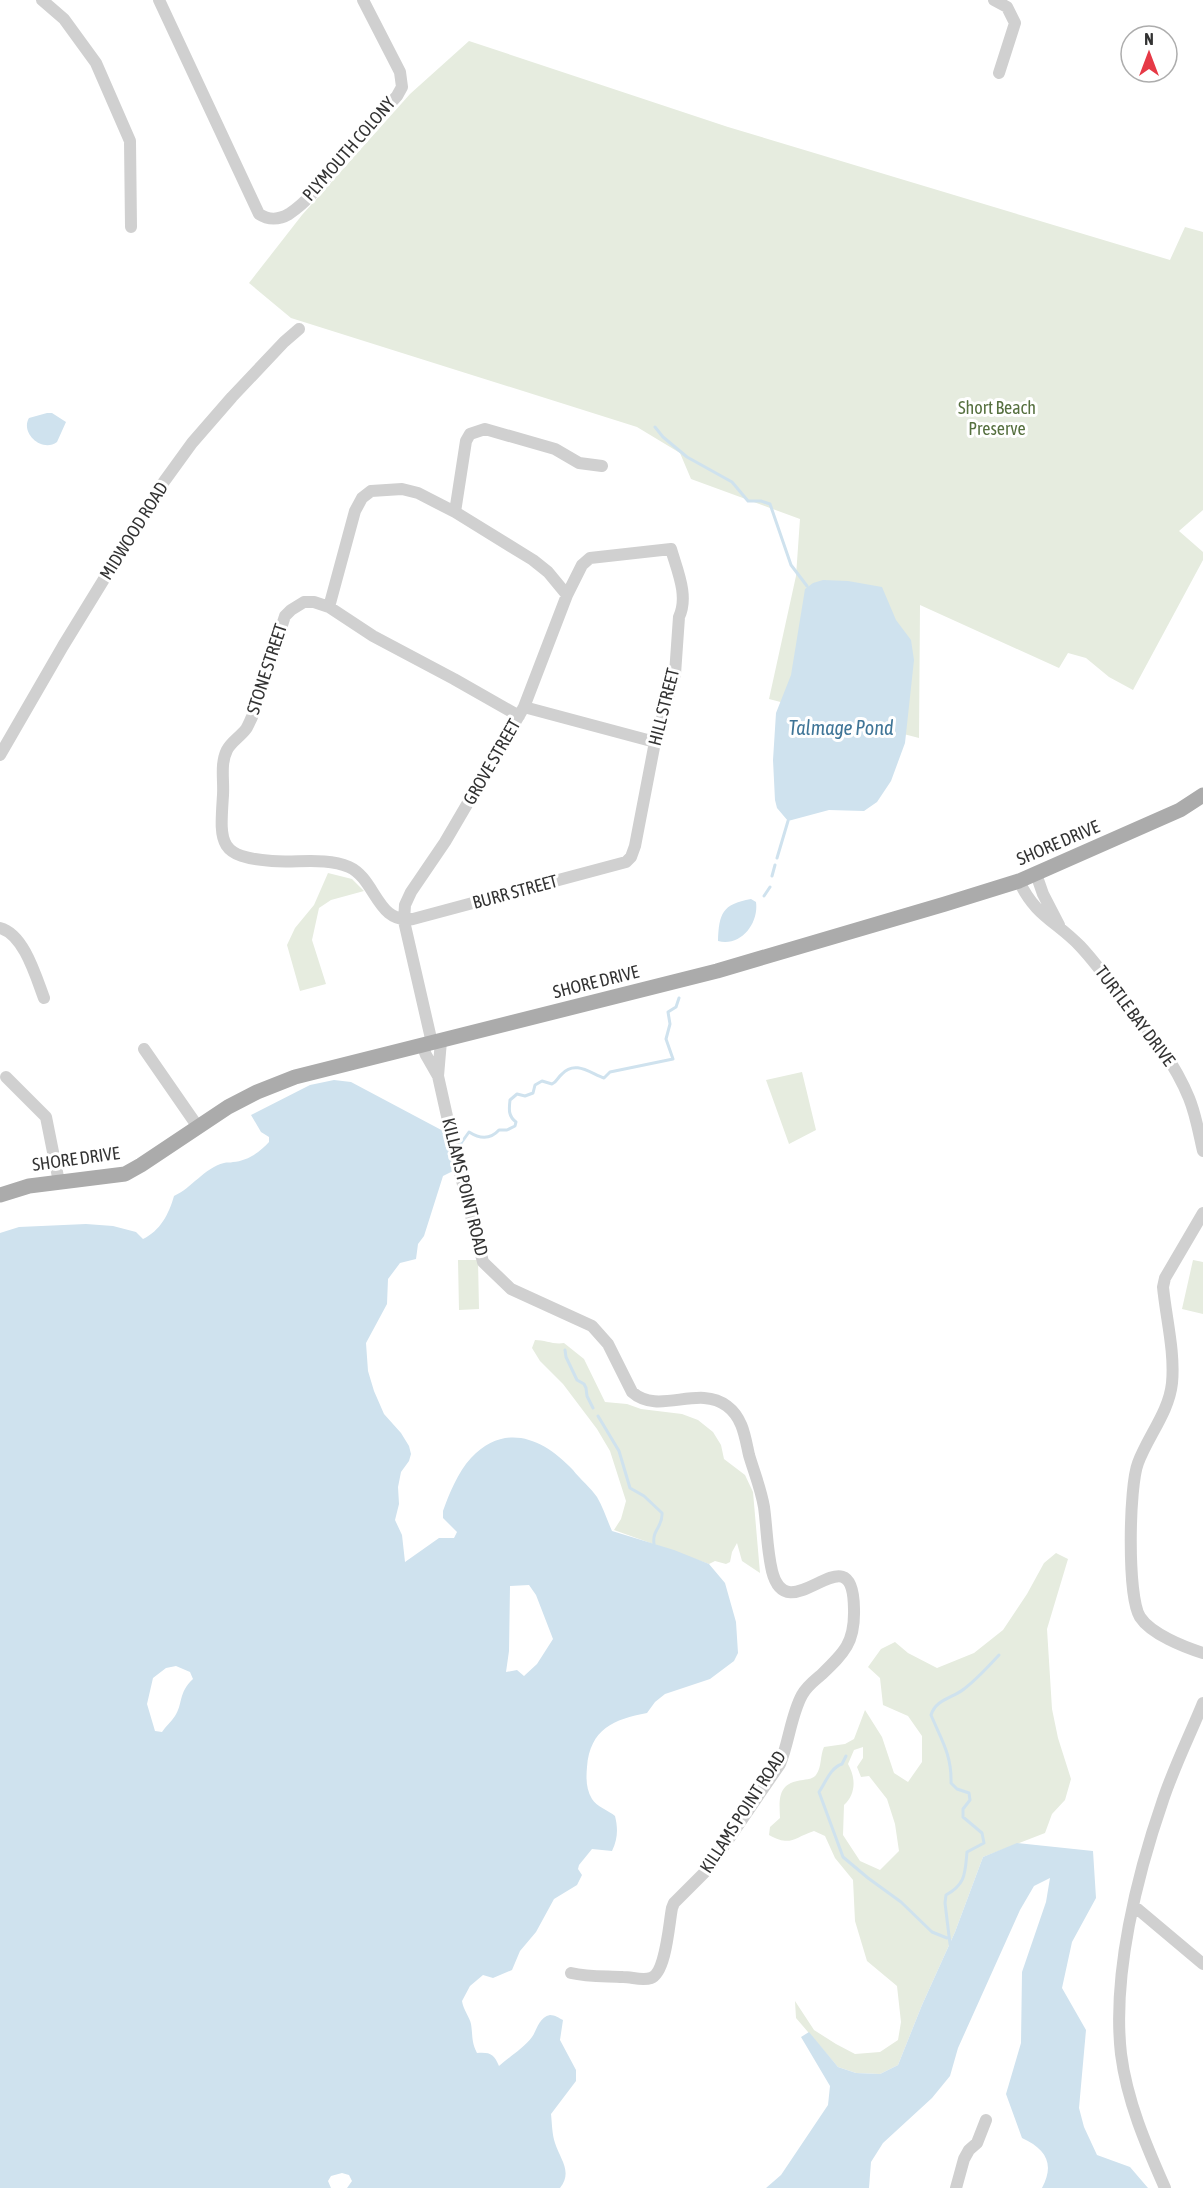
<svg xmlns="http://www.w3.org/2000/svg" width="1203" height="2188" font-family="'Asap Condensed',sans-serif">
  <rect width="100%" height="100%" fill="#fff"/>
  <path fill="#e6ecdf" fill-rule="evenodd" d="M469,41L728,127L1170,260L1185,227L1203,232V510L1179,531L1203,552V560L1133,690L1109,677L1086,658L1068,653L1059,668L920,605L919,738L769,699L796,576L800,519L691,479L680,453L637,427L291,318L249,283L302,215L410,94Z
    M328,873L352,879L364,891L331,900L319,908L312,940L326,984L300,991L287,945L295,928L314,905Z
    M802,1072L816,1130L789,1144L766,1080Z
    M458,1260H478L479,1309L459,1310Z
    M1193,1260L1203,1262V1314L1182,1309Z
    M535,1340C545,1340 554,1345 564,1343L584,1359L605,1402L627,1404L641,1409L682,1414L698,1420L713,1432L721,1445L724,1459L745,1475L753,1492L760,1573L742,1561L737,1543L732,1552L730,1562L726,1564L715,1561L709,1564L614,1530L621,1519L626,1501L610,1451L597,1429L563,1384L540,1361L532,1348Z
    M1056,1553L1068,1559L1047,1629L1052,1709L1058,1738L1071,1779L1065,1800L1052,1814L1045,1833L983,1857L955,1932L922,2005L898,2065L880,2074L856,2073L838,2067L796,2018L795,2001L814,2030L836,2044L855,2054L880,2052L898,2040L901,2022L897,1986L867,1961L855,1921L853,1880L835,1858L825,1836L814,1831C793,1838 791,1847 769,1835L770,1827L780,1818C779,1797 778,1783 803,1780C808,1779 813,1779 816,1775C822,1767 820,1755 824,1747L845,1744L854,1739L865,1710L882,1737L894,1773L908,1782L922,1762V1736L908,1716L883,1705L880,1678L868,1667L881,1649L895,1642L908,1653L937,1668L974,1653L1003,1630L1027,1594L1044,1563ZM863,1747V1758L857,1767L861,1777L869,1776L887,1799L895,1824L899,1851L880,1870L860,1861L843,1835L844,1805C856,1794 856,1778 848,1764L854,1750Z"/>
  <path fill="#cfe2ee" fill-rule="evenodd" d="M47,413H52L66,422L57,442C42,453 20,433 29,418Z
    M823,580L848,581L882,587L896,620L911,640L914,660L905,743L891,781L877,802L864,811L829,810L788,821L777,808L775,800L773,760L776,713L791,675L805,589L813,583Z
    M751,899L756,902C759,923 741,947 718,941C719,914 722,904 751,899Z
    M334,1080L351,1082L447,1133L455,1170L443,1176L424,1236L418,1244L416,1259L400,1263L388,1279L387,1304L366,1343L368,1371L374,1391L384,1414L401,1433L409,1446L411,1454L409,1461L401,1472L398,1487L399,1504L395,1520L402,1535L405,1562L439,1538H454L457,1532L443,1518V1511C449,1494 458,1472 471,1458C505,1422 543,1438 573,1470C580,1479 591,1488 597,1497C603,1507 607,1520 612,1531L674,1550L709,1564L725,1583L736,1622L738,1653L734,1661L710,1679L665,1694L655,1702L647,1713C614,1719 590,1729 587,1767C586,1778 586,1789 592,1799C596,1806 609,1811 615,1816C618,1828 618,1839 612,1851L592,1849L579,1865L578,1869L582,1875L577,1885L554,1899L536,1932L520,1951L512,1970L493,1978L483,1975L470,1986L462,2001C463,2009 470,2018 471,2024C473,2036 471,2041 477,2053C490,2052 494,2054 499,2066C509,2057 524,2048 532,2037C537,2030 539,2017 550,2015C555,2015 559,2018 563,2020L560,2040L576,2070V2081L551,2114C552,2123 552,2134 555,2143C560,2159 573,2172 560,2188H347L352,2181L349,2175L342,2173L331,2176L328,2181L331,2188H0V1233L19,1227L86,1224L113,1226L136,1232L143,1239C160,1231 169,1214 174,1196C192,1188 204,1168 224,1163C227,1162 230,1163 233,1162C247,1161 260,1152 269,1142V1137L261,1132L251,1115L310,1085ZM529,1585L536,1595L553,1639L537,1664L524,1676L517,1670L506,1672L509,1651L510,1586ZM176,1666L190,1672L193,1679C178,1693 183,1704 175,1716C171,1722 166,1726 162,1732L155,1731L147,1704L153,1678L166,1668Z
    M1017,1843L1093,1851L1096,1898L1072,1942L1062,1988L1086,2030L1079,2108L1084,2127L1097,2155L1130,2167L1148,2188H1042C1055,2164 1046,2149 1022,2138L1006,2094L1021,2043L1022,1972L1046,1902L1050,1878L1034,1886L1020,1910L958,2048L950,2076L932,2098L883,2143L871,2162L869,2188H766L781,2175L828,2105L830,2086L801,2037L809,2032L838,2067L856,2073L880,2074L898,2065L922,2005L955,1932L983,1857Z"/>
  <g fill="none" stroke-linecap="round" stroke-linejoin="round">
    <path stroke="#cfe2ee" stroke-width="3" d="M655,427L663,437L687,457L732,482L748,501H761L770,504L791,565L807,586
      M777,858L788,821
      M772,876L775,865
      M764,896L770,887
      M459,1146L469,1132C480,1139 490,1140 499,1130H507L515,1126L516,1122C508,1116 509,1109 510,1100L517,1094L525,1096L533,1093L535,1085L542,1081L552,1084C558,1081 557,1078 562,1074C575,1060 590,1073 604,1078L610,1072L673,1059L666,1039L670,1024L668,1012L676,1007L679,998
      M565,1350L566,1357L577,1380L584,1384L586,1388L587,1396L593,1408
      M598,1416L619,1451L630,1488L644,1496L662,1513C663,1527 652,1529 654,1544
      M846,1756L842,1764C830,1768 826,1782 819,1792L843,1857L868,1878L901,1902L932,1932L947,1938
      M950,1944L945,1903L946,1895C966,1884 965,1873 967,1852L984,1843L982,1833L963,1817V1809L970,1800L969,1793L957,1789L951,1783C952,1755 941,1739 931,1715C936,1699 953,1698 964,1689C977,1679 988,1667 999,1655"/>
    <path stroke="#d0d0d0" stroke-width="12" d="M42,0L64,19L96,63L130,141L131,227
      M159,0L259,214C268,220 279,220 289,214C315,197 332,168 352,145C366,128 382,113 397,96L402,87L400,72L363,0
      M994,0L1007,7L1015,23L999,73
      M455,512L466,441L470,434L485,429L555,449L579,463L602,466
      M329,607L355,511L362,498L371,491L402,489L418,493L455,512L533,560L548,572L567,595
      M524,707L655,742
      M0,755L63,646L163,483L192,443L232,397L284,342L299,329
      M1036,874L1043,894L1059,925
      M1019,881C1035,916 1056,921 1080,946C1096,963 1109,982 1124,1000C1149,1031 1174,1061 1189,1098C1196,1115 1199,1134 1203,1151
      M0,928C24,934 36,977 44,998
      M432,1043L404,921L405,905L411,892L445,842L524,707L567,595L582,565L590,558L671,549C677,570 689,596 679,617L675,674L655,742L635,846L631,857L626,862L413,919C377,925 376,879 349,867C326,857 297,863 272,861C217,857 220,842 223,795C224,780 220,764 227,750C231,742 240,737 246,729C248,726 250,721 252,717L285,616L291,610L304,602H314L329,607L373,636L454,679L519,716
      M422,1045L426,1055L438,1076L457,1161L483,1262L511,1289L592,1326L608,1344L632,1392C659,1416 698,1384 727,1406C743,1418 745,1437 749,1455C754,1472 761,1489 764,1507C767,1529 767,1550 772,1571C788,1635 853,1526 854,1609C855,1643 844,1653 821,1675C814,1681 807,1686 802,1695C791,1715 789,1742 780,1764L708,1869L674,1903L672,1908C669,1923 666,1973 651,1978C642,1981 632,1977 623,1977C605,1976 588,1977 571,1973
      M144,1049L198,1127
      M438,1076L441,1041
      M6,1077L46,1117L59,1182
      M1203,1213L1165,1278L1163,1287C1166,1318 1175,1352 1172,1383C1169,1412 1148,1436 1138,1463C1129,1486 1127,1596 1140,1617C1151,1634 1184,1647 1203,1653
      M1134,1906L1203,1964
      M956,2188L964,2159L969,2150L977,2143L986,2120
      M1165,2188C1146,2145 1127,2101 1121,2054C1112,1975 1137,1875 1163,1800C1174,1767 1190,1735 1203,1703"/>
    <path stroke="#ababab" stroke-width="15" d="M0,1195L29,1186L125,1174L141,1165L228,1107L257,1092L295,1077L717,971L945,904L1019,881L1180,810L1203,795"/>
  </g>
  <g text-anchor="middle" stroke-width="6" stroke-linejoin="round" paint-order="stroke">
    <g font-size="18" fill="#333" stroke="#fff">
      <text transform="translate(349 149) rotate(-49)" y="6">PLYMOUTH COLONY</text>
      <text transform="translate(134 531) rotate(-58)" y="6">MIDWOOD ROAD</text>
      <text transform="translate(267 669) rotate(-72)" y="6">STONE STREET</text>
      <text transform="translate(664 707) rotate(-76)" y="6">HILL STREET</text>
      <text transform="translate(492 762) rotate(-60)" y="6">GROVE STREET</text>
      <text transform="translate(1058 843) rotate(-23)" y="6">SHORE DRIVE</text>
      <text transform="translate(515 892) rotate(-15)" y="6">BURR STREET</text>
      <text transform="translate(596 982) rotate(-14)" y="6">SHORE DRIVE</text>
      <text transform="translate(1135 1016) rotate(53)" y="6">TURTLE BAY DRIVE</text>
      <text transform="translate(76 1159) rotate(-8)" y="6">SHORE DRIVE</text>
      <text transform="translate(465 1187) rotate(76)" y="6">KILLAMS POINT ROAD</text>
      <text transform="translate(743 1812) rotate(-57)" y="6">KILLAMS POINT ROAD</text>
    </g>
    <g font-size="18" fill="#56703f" stroke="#fff">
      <text x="997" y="414">Short Beach<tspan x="997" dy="21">Preserve</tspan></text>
    </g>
    <g font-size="20" font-style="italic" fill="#3f7597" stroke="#fff">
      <text x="841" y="735">Talmage Pond</text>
    </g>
  </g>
  <g transform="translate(1149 54)"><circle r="28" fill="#ffffff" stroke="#adadad" stroke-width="1.5"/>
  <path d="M0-4.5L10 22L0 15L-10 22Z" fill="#e63946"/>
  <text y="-9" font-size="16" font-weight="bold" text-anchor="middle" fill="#333333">N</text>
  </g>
</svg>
